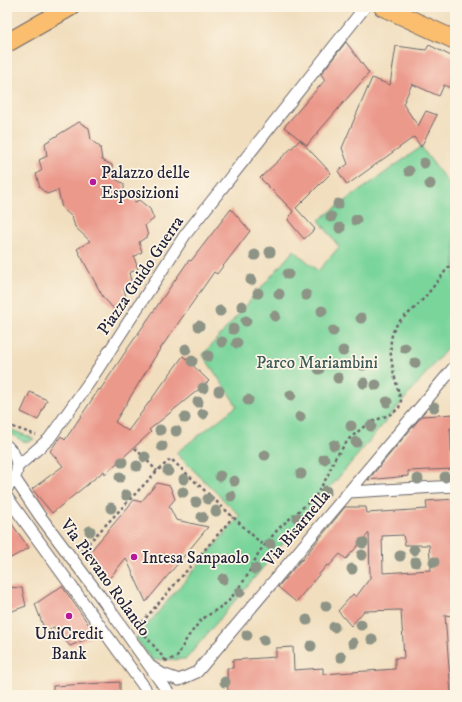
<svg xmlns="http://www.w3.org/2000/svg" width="462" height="702" font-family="'IM FELL DW Pica',serif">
  <rect width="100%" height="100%" fill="#fcf5e5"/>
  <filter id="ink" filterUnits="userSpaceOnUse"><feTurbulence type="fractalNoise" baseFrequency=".025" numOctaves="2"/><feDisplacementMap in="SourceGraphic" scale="8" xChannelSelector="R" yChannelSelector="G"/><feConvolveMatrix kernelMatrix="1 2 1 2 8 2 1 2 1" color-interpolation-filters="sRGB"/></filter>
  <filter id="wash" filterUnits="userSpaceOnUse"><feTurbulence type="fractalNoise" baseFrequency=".012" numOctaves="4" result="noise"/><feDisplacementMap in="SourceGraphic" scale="16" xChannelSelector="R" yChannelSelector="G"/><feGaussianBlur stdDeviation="0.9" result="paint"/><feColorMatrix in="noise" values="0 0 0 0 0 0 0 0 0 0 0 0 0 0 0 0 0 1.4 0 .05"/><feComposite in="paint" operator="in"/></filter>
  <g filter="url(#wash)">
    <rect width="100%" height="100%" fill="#f1debe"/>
    <path fill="#7ad59b" stroke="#4e7c6b" d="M421,147L455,192V303L451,308L455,311V339L186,659L152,660L136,638L240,516L176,453L237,406L203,355L294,250L318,271L339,247L319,220Z
      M7,428L34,439C23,447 16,435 7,431Z
      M7,454C12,463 12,470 7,479Z"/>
    <g id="blocks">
      <path fill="#eb998b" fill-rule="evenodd" d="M346,42L369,73L307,145L284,127L325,80L321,74Z
        M429,45L455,58V90L444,85L439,96L412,84L403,104L418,126L426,111L437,115L421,147L414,137L347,185L338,171L348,164L342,148L372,78L390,85L396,46L426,50Z
        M79,122L89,128L91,140L100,147L102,160L112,165L114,178L124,184V195L135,202L139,200L150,209L154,219L145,225L148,236L139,242L142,252L134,257L138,269L129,273L132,284L124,289L127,301L114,309L103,297L77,249L90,241L75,227L72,217L62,208L58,190L47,194L40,188L36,174L42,170L39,160L47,156L45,143Z
        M300,140L331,173L296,208L315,229L304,239L288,220L293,211L260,178Z
        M231,209L250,231L217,274L214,272L158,352L115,422L128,431L183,356L209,381L149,430L151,432L105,474L104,471L52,513L32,489L63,466L50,451L61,436L65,440L99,389L100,390L128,348L189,260L191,261Z
        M30,392L47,400L38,420L21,412Z
        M455,414V428H450L452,469L408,471V476L368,480L422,416Z
        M157,483L170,486L175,499L169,506L176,520L208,527L146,602L126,558L107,581L88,554L134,500L141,502Z
        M455,499V593L452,616L445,615L451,694L412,695H228L227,668H233V660L276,657V648L293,647L294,670L323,668V674L395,669V658H404L401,610L364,611L351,626L338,611L353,594L356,597L370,578L369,533L346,559L340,554L329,566L327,565L296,602L278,587L301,560H302L345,507H366L367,513L427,509L426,501ZM403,535L405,545H429L431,570L383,573L382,536Z
        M7,517L29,548L7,560Z
        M62,586L96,635L70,646L54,627L45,631L35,604Z
        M7,587L22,588L26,606L7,613Z
        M120,682V695H53V686Z"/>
    </g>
  </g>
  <g filter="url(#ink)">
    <use href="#blocks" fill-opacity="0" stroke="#6a6469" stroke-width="1"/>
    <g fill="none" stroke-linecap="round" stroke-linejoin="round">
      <defs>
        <path id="street" d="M7,446C20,458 21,475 7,488
          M18,466L49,439L90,381L185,235L365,7
          M15,479L40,516L103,600L170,695
          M349,492L455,486
          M7,497L145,688L146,695
          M150,666L162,674L179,680L197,672L455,366"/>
        <path id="primary" d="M383,7L455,40
          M7,43L70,7"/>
      </defs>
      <use href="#street" stroke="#6a6469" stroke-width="13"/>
      <use href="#primary" stroke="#6a6469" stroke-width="20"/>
      <path stroke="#6a6469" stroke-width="2.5" stroke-dasharray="3 3" stroke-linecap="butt" d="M7,425L36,435
        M135,448L157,471
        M315,497L325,503
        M80,552L157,471L171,459L264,546
        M138,627L233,517
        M145,635L166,661
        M165,661L177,657L187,638L201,620L228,602L246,578L259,552L279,528L315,497L327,477L335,458L349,439L367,424L393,413L399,408L401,401C396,382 386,351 393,332C397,320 408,315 416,307C430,292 442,275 455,259"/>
      <use href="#street" stroke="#fff" stroke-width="11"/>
      <use href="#primary" stroke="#fabe6e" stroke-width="18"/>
    </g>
    <g fill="#8d9486">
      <circle cx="424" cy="163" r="5.5"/>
      <circle cx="409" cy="171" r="5.5"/>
      <circle cx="430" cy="184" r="5.5"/>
      <circle cx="338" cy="204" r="5.5"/>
      <circle cx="331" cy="217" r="5.5"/>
      <circle cx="356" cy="220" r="5.5"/>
      <circle cx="340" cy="228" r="5.5"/>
      <circle cx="270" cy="252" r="5.5"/>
      <circle cx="255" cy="255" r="5.5"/>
      <circle cx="288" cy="274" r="5.5"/>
      <circle cx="251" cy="280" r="5.5"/>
      <circle cx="258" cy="293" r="5.5"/>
      <circle cx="279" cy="294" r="5.5"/>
      <circle cx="306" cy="295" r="5.5"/>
      <circle cx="242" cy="306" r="5.5"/>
      <circle cx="220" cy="311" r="5.5"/>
      <circle cx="322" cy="311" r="5.5"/>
      <circle cx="275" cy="316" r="5.5"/>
      <circle cx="361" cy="318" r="5.5"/>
      <circle cx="246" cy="321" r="5.5"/>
      <circle cx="199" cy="326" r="5.5"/>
      <circle cx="233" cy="329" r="5.5"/>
      <circle cx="333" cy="331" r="5.5"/>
      <circle cx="222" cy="342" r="5.5"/>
      <circle cx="237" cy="343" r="5.5"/>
      <circle cx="405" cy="348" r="5.5"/>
      <circle cx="186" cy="349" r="5.5"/>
      <circle cx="343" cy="351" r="5.5"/>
      <circle cx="208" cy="356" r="5.5"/>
      <circle cx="192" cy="361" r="5.5"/>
      <circle cx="415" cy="363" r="5.5"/>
      <circle cx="363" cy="365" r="5.5"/>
      <circle cx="319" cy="369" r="5.5"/>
      <circle cx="338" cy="378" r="5.5"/>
      <circle cx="364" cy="383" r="5.5"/>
      <circle cx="376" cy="385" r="5.5"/>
      <circle cx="203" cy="388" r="5.5"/>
      <circle cx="219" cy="391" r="5.5"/>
      <circle cx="291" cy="395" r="5.5"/>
      <circle cx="248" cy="400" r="5.5"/>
      <circle cx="198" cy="402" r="5.5"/>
      <circle cx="387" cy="402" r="5.5"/>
      <circle cx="434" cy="407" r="5.5"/>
      <circle cx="203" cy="414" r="5.5"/>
      <circle cx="300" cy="417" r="5.5"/>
      <circle cx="185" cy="418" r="5.5"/>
      <circle cx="351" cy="426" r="5.5"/>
      <circle cx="371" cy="426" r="5.5"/>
      <circle cx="160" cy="430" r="5.5"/>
      <circle cx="176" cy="431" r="5.5"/>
      <circle cx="356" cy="442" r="5.5"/>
      <circle cx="334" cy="445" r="5.5"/>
      <circle cx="162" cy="446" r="5.5"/>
      <circle cx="265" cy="455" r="5.5"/>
      <circle cx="145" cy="457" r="5.5"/>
      <circle cx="324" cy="459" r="5.5"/>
      <circle cx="122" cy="462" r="5.5"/>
      <circle cx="137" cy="466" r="5.5"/>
      <circle cx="168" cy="471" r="5.5"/>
      <circle cx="301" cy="474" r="5.5"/>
      <circle cx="220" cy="476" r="5.5"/>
      <circle cx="120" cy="477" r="5.5"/>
      <circle cx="445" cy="477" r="5.5"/>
      <circle cx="184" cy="479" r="5.5"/>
      <circle cx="418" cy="479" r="5.5"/>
      <circle cx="234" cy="481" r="5.5"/>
      <circle cx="326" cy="491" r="5.5"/>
      <circle cx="183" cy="492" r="5.5"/>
      <circle cx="126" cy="495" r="5.5"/>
      <circle cx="231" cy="496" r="5.5"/>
      <circle cx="208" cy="499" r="5.5"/>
      <circle cx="196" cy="502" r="5.5"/>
      <circle cx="111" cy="508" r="5.5"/>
      <circle cx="216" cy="511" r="5.5"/>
      <circle cx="202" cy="517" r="5.5"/>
      <circle cx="298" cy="518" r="5.5"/>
      <circle cx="90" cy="531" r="5.5"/>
      <circle cx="363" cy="543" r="5.5"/>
      <circle cx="270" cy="544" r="5.5"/>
      <circle cx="414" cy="550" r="5.5"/>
      <circle cx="362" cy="555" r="5.5"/>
      <circle cx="400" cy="556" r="5.5"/>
      <circle cx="416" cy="562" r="5.5"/>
      <circle cx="434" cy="562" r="5.5"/>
      <circle cx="255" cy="569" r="5.5"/>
      <circle cx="352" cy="569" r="5.5"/>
      <circle cx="223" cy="579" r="5.5"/>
      <circle cx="240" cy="592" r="5.5"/>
      <circle cx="326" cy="606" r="5.5"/>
      <circle cx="307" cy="620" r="5.5"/>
      <circle cx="361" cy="625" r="5.5"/>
      <circle cx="334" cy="627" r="5.5"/>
      <circle cx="247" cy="635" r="5.5"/>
      <circle cx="372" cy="639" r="5.5"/>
      <circle cx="264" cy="640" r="5.5"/>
      <circle cx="353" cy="643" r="5.5"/>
      <circle cx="311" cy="646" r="5.5"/>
      <circle cx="341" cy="657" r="5.5"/>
      <circle cx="225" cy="682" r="5.5"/>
    </g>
  </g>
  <g fill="#b5179e" stroke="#fcf5e5" stroke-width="1.5">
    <circle cx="93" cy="182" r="4"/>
    <circle cx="134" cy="557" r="4"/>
    <circle cx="69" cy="616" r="4"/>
  </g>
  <g text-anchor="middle" stroke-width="3.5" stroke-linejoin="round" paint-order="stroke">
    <g font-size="17" fill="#22223b" stroke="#fcf5e5" text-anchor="start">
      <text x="101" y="178">Palazzo delle<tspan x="101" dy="20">Esposizioni</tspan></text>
      <text x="142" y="563">Intesa Sanpaolo</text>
      <text x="69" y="639" text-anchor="middle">UniCredit<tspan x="69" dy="20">Bank</tspan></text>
    </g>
    <g font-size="17" fill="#22223b" stroke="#fcf5e5">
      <text transform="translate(140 275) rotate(-56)" y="6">Piazza Guido Guerra</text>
      <text transform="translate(296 528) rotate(-50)" y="6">Via Bisarnella</text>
      <text transform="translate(106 577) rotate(54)" y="6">Via Pievano Rolando</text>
    </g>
    <g font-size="17" fill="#3c5858" stroke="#fcf5e5">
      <text x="317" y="368">Parco Mariambini</text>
    </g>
  </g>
  <rect width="462" height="702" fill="none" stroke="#fcf5e5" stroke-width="24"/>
</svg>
